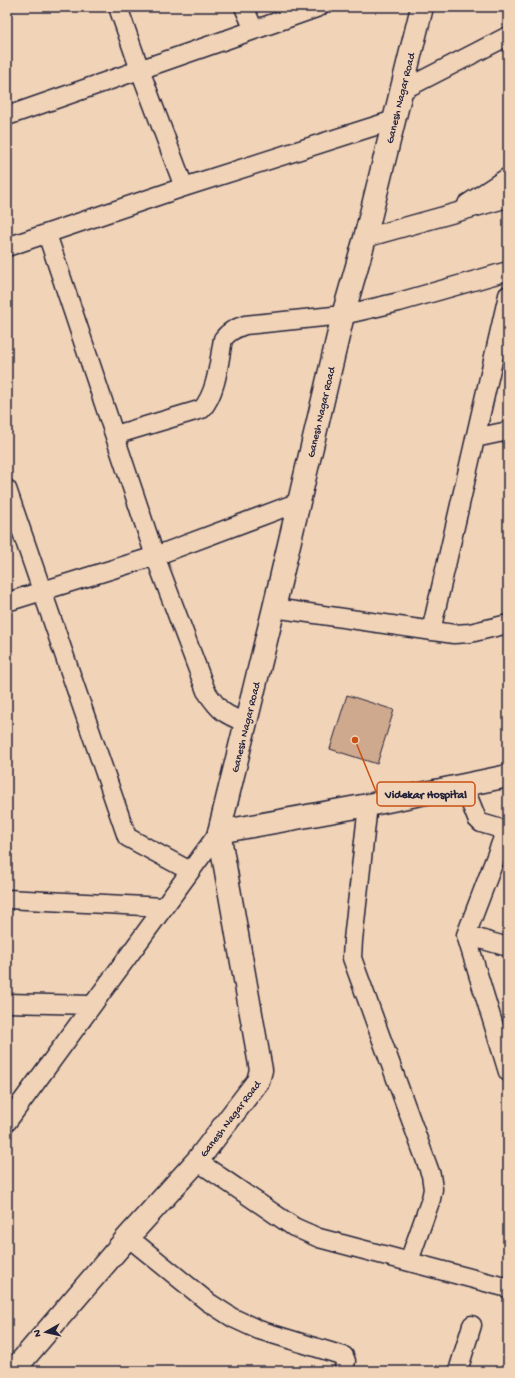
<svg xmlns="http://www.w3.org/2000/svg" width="515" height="1378" font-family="'Gochi Hand',sans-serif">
  <rect width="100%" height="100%" fill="#f1d3b7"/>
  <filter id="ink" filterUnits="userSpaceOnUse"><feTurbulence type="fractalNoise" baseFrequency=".025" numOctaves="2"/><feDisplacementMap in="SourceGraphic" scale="8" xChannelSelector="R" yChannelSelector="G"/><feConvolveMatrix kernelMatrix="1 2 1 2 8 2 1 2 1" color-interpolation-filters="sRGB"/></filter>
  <g filter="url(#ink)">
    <path fill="#cea98d" stroke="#22223b" d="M347,695L394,710L377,764L330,749Z"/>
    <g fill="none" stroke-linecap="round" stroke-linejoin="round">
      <defs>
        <path id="minor" d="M118,7L140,70L184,187
          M244,7L254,30L319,7
          M401,91L508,36
          M7,116L254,30
          M467,204L508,177
          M47,234L155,556L206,691C220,712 224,714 246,723
          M365,238L508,198
          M7,247L184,187L394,120
          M115,435L202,409C217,392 219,361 223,339C229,331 236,328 245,325L343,315L399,302L508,271
          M475,438L508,431
          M7,489L127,837L190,871
          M7,602L155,556L299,502
          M274,608L454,634L470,633L508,624
          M431,631L508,295
          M463,784L477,819L481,823L508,831
          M368,805L353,940L352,958L431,1175L433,1189L431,1199L409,1261
          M506,830L466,935L508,1072
          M7,899L164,907
          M466,935L508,947
          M7,1003L92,1005
          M7,1122L219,832
          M197,1161L294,1227L319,1238L508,1288
          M128,1237L208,1302L233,1318L259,1330L344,1356L346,1361L343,1371
          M458,1371L472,1325"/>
        <g id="tertiary">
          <path d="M219,832L368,805L508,776"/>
          <path id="s1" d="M13,1371L128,1237L197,1161L258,1081L261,1070L259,1059L219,832L274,608L343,315L365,238L422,7"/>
        </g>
      </defs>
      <use href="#minor" stroke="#22223b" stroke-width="21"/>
      <use href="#tertiary" stroke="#22223b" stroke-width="25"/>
      <use href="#minor" stroke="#f1d3b7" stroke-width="18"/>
      <use href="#tertiary" stroke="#f1d3b7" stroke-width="22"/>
    </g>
  </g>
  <g text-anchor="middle" stroke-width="4" stroke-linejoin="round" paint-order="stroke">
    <g font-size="11" fill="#22223b" stroke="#f1d3b7">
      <text dy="4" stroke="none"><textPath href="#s1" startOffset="1389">Ganesh Nagar Road</textPath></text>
      <text dy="4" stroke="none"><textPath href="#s1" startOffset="1065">Ganesh Nagar Road</textPath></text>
      <text dy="4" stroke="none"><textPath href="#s1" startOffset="741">Ganesh Nagar Road</textPath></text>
      <text dy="4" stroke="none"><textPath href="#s1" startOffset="333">Ganesh Nagar Road</textPath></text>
    </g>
  </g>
  <path fill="none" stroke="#ca5113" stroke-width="1.5" d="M355 740L377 794"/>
  <circle fill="#ca5113" stroke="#f1d3b7" stroke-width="1.5" cx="355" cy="740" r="4"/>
  <rect fill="#f1d3b7" stroke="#ca5113" stroke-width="1.5" x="377" y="782" width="98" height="24" rx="4"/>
  <g font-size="12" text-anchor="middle" font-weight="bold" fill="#22223b">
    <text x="426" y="798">Videkar Hospital</text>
  </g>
  <rect width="515" height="1378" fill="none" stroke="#f1d3b7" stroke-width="24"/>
  <rect x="12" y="12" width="491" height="1354" fill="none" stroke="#22223b" stroke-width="1.5" filter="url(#ink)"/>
  <g transform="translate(46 1332) rotate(262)" stroke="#f1d3b7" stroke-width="3" paint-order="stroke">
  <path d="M0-3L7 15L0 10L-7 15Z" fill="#22223b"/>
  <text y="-6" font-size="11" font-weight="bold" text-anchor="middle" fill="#22223b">N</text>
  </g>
</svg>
